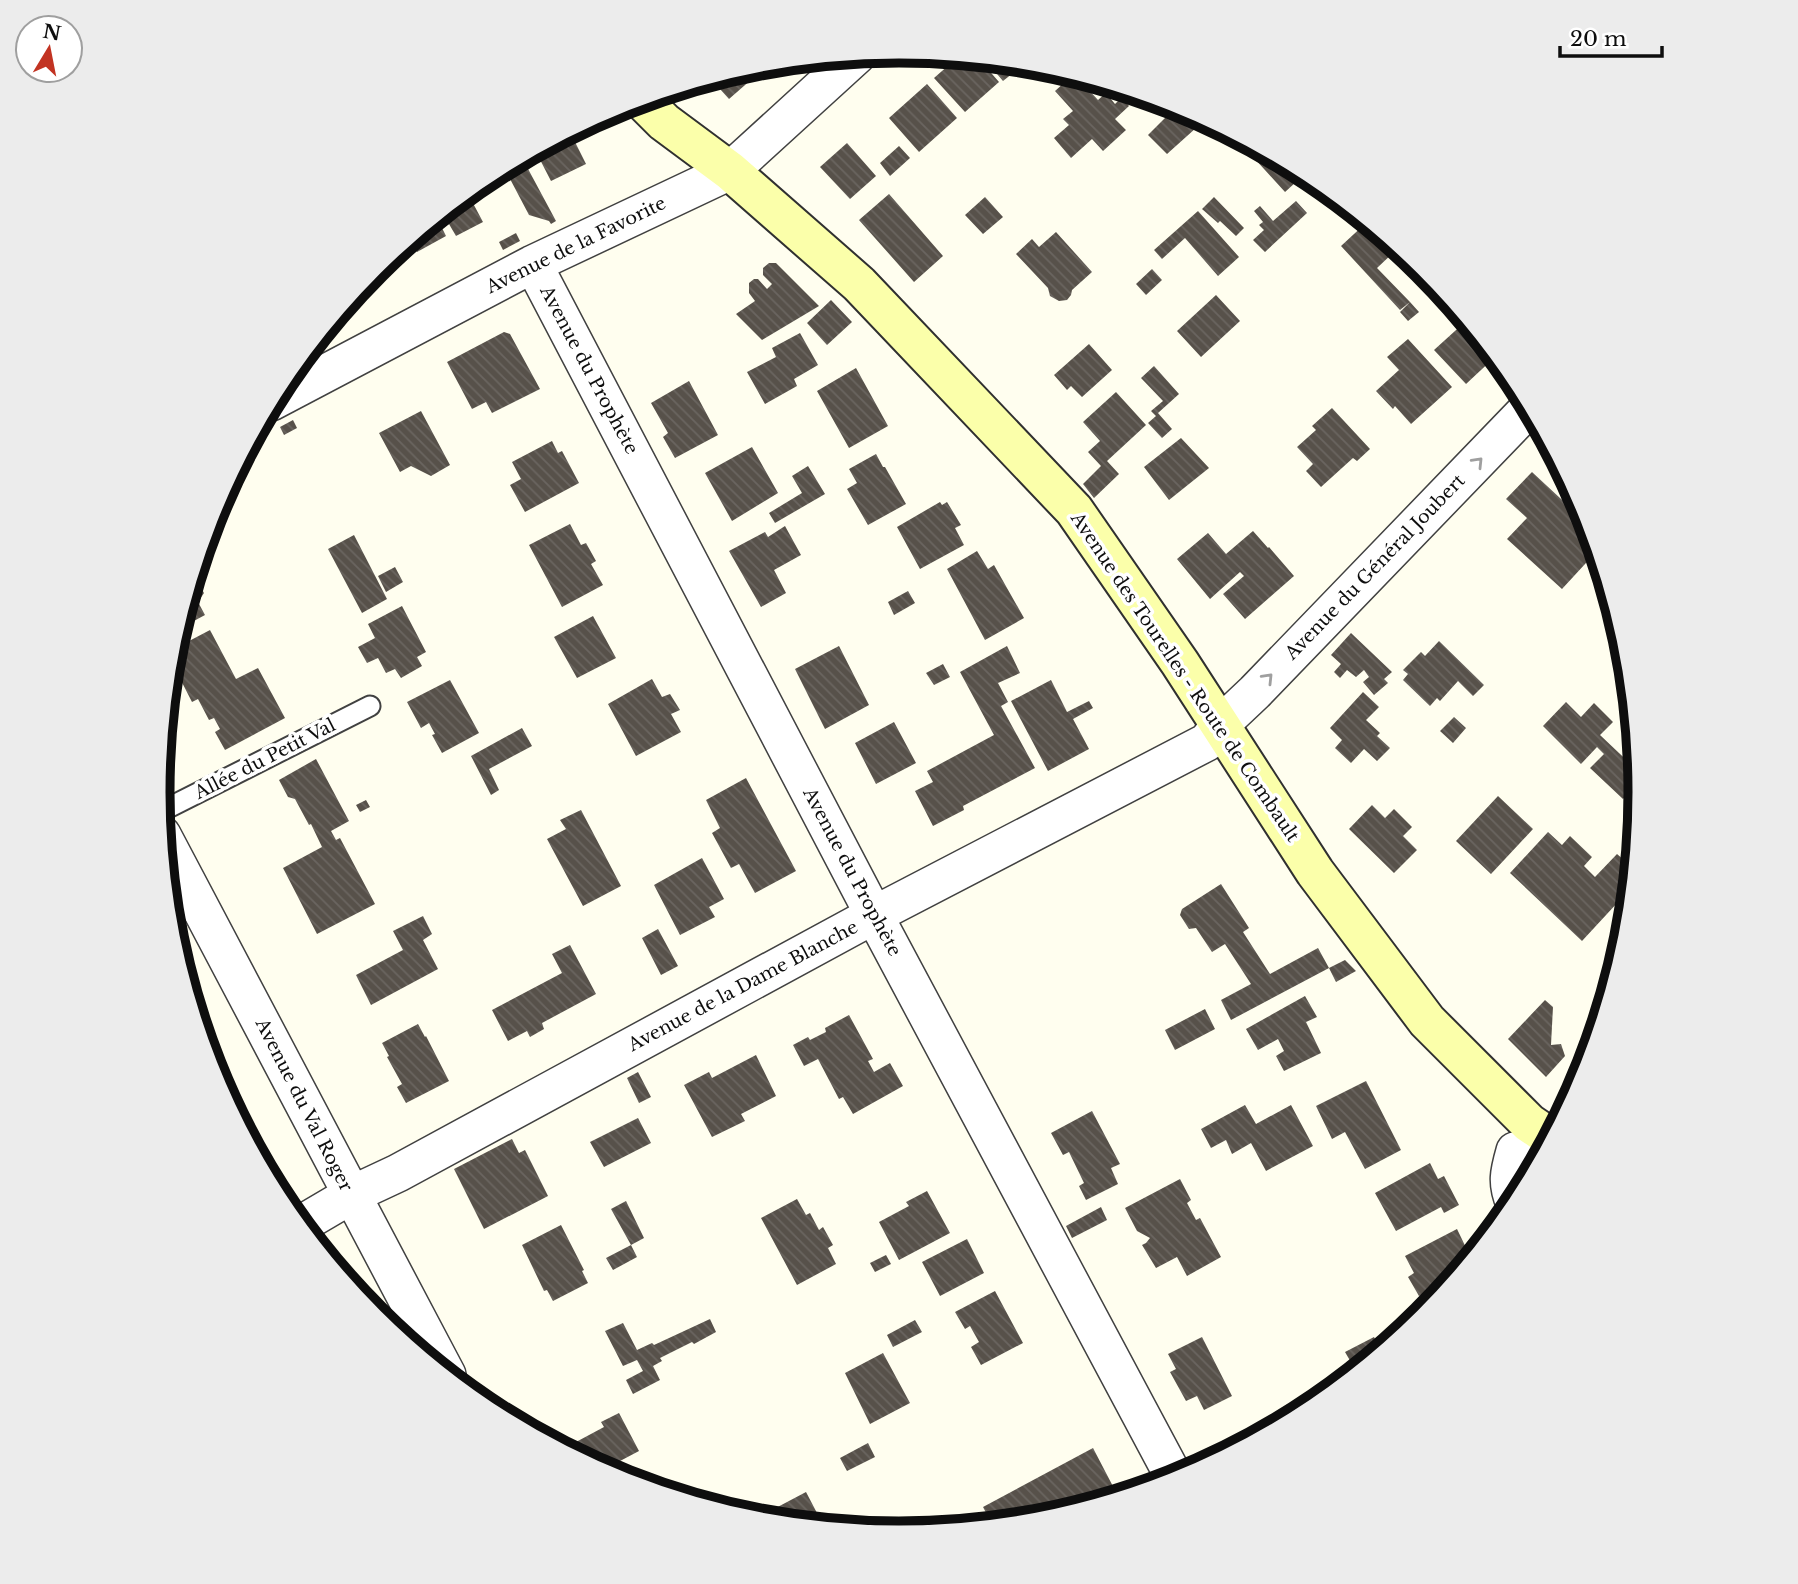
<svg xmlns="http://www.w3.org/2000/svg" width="1798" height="1584" font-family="'Libre Baskerville',serif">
  <defs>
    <pattern id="building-back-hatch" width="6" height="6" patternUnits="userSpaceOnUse" patternTransform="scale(1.75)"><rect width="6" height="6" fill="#57514a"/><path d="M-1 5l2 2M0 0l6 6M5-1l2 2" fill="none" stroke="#6a6560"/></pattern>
  </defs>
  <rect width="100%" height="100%" fill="#fffeef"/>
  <path fill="url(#building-back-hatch)" d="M958,57L979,59L999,82L965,112L934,78Z
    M1000,61L1013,73L1003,81L992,68Z
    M766,64L768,65L729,99L710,78L755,65Z
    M1074,74L1098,100L1106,93L1115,104L1122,97L1129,106L1115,119L1126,130L1103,151L1092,139L1071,158L1054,138L1069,125L1063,119L1073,111L1055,91Z
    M927,84L957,118L919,152L889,118Z
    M1177,106L1206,119L1167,154L1148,135Z
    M570,132L586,164L551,181L535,150Z
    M847,143L876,176L850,199L820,167Z
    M899,146L910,158L890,176L880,163Z
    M1263,150L1276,157L1306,173L1285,192L1254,158Z
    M527,167L556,221L551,224L549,221L529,215L509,177Z
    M467,192L483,222L456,236L449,224L442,228L446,236L417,252L410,239Z
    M889,194L943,256L914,282L859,220Z
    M985,197L1003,217L983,234L965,215Z
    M1214,197L1244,228L1236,236L1220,221L1218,223L1202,209Z
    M1296,201L1307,213L1265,252L1253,240L1264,230L1259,225L1263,222L1254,211L1260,206L1273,221Z
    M1198,211L1239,257L1218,276L1185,238L1162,259L1154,250Z
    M1367,222L1394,252L1377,268L1410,302L1400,310L1341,246Z
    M1056,232L1092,272L1072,290L1071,295L1067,300L1059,301L1050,296L1048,288L1016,254L1032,239L1039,247Z
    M516,233L520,241L503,250L499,242Z
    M769,263H776L819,306L762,340L736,314L755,301L749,293V283L754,279H758L767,289L772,284L763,275V268Z
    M1152,269L1162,280L1146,295L1136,284Z
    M1216,295L1240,321L1201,357L1177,331Z
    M831,300L852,322L827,345L807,323Z
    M1410,302L1419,312L1408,321L1400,312Z
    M1466,321L1496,356L1466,384L1434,350Z
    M504,332L510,334L540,389L492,413L486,402L472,409L447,362Z
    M800,333L818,365L794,379L797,386L765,404L747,372L776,357L772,348Z
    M1408,339L1452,387L1411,424L1395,406L1393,409L1376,391L1399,370L1387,357Z
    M1089,344L1112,370L1082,397L1071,386L1067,390L1054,375Z
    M1154,366L1179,394L1158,413L1172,429L1162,438L1148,423L1156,416L1151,411L1163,401L1141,378Z
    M856,368L888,426L849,448L817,391Z
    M689,381L718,435L675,458L663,437L668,433L651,403Z
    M1116,392L1146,425L1107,461L1119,474L1094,498L1083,484L1101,466L1088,452L1100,441L1083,422Z
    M1332,408L1370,449L1357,461L1353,458L1321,487L1306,471L1313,464L1297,447L1316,430L1312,426Z
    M421,411L450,465L431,476L411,466L400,472L379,433Z
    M293,420L297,428L284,435L280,427Z
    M1181,438L1209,468L1169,500L1144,467Z
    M552,441L558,453L562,451L579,483L525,512L510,485L521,479L512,462Z
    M752,447L778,493L732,521L705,473Z
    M876,454L883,467H885L906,504L868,525L847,489L857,483L849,469Z
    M808,466L825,494L775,523L769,513L802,493L792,476Z
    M1532,472L1589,525L1597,551L1562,589L1507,539L1527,518L1506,499Z
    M940,502L942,505L947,502L961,525L955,528L964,545L920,569L897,527Z
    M570,524L581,545L586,543L596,561L591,564L603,585L562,607L529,545Z
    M785,526L801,555L774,570L786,593L761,607L729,551L765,532L768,537Z
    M1253,531L1268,548L1269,547L1294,576L1245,619L1223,594L1244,576L1240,572L1210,599L1177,559L1208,533L1226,554Z
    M354,535L387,599L362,613L328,549Z
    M977,551L988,569L994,565L1024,618L985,640L947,569Z
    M395,567L403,582L386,592L378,576Z
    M194,575L204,593L198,602L205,615L177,630Z
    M908,591L915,603L894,615L888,602Z
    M402,606L426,652L417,657L422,666L401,678L395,669L386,673L378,658L367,663L358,647L375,638L368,624Z
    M593,616L616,658L577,678L554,637Z
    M210,630L236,679L258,668L285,718L225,750L215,732L220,729L214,718L209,720L198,699L192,702L171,661L172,650Z
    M1351,633L1392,672L1384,679L1388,683L1374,695L1363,682L1369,677L1364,670L1356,677L1347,670L1340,678L1334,672L1341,664L1331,655Z
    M1439,641L1484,685L1473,696L1458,681L1440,701L1437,698L1430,706L1403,680L1408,674L1403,670L1421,652L1425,656Z
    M839,646L869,705L825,729L795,669Z
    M1007,646L1020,673L998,683L1008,702L1001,706L1035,768L963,806L964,810L933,826L915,791L933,782L927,771L994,735L960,672Z
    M943,664L950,677L934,685L926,673Z
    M652,679L662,697L670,694L680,710L671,714L681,732L636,756L608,704Z
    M450,680L479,733L442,753L432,735L435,734L429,723L421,728L407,702Z
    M1051,680L1067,712L1089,701L1093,708L1073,719L1089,749L1048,771L1011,701Z
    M1363,692L1379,707L1366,720L1380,733L1377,736L1390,748L1377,761L1364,749L1351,763L1335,748L1342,740L1330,728Z
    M1566,702L1581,717L1594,703L1613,722L1600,735L1638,771L1639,782L1623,799L1590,768L1604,754L1597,747L1581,764L1543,726Z
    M1454,717L1466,728L1453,743L1440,731Z
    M894,722L916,763L876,784L855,743Z
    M522,728L532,746L489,769L499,790L491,795L471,756Z
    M316,759L349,821L331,831L336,840L340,838L375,904L317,934L283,868L322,847L311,824L309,825L295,799L288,797L279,780Z
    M746,778L796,871L755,893L739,864L731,868L712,833L720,828L706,800Z
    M1498,796L1533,829L1491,874L1456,841Z
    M366,800L370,807L360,812L356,805Z
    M1372,805L1385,818L1394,809L1412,827L1403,836L1417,850L1394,873L1349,829Z
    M581,810L621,886L583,906L547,839L566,829L560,820Z
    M1548,832L1562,845L1570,836L1592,857L1584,866L1595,877L1617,854L1633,868L1631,888L1582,941L1510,873Z
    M702,858L724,899L709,907L715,917L680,935L654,885Z
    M1221,884L1249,928L1243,932L1270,974L1318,948L1329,968L1231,1020L1221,1000L1251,984L1225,944L1212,952L1196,928L1189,929L1180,915L1182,909Z
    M1629,910L1628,914L1626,933L1617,923Z
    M423,916L432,934L423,940L438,969L371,1005L356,975L403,950L393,931Z
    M658,929L678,966L661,975L642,938Z
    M570,945L596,994L542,1023L544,1029L530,1037L527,1031L508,1041L492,1010L562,973L552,954Z
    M1345,960L1356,971L1336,982L1329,968Z
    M1305,996L1317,1017L1306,1022L1321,1053L1284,1071L1276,1056L1284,1051L1278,1039L1258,1050L1246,1029Z
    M1545,1000L1553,1007L1551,1045L1561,1044L1565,1056L1546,1077L1508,1039Z
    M1205,1009L1215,1029L1175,1050L1165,1030Z
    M849,1015L873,1059L868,1061L874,1072L890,1063L903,1086L853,1114L843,1097L839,1099L818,1059L804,1066L793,1045L808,1037L810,1040L826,1032L825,1028Z
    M418,1024L425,1037L426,1036L449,1081L406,1103L397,1087L402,1084L387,1057L389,1056L382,1043Z
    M756,1055L776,1096L741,1114L745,1121L712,1137L684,1085L709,1072L712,1078Z
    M638,1072L651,1097L639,1103L627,1078Z
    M1366,1081L1401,1150L1365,1169L1345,1132L1332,1139L1316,1106Z
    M1245,1105L1256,1124L1291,1105L1313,1146L1266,1171L1251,1143L1232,1154L1226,1140L1211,1148L1201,1129Z
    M1092,1111L1120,1164L1111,1168L1118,1184L1086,1200L1079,1186L1084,1183L1069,1152L1063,1155L1051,1133Z
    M638,1118L651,1143L604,1167L590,1142Z
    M512,1139L519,1153L525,1150L548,1196L484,1229L454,1169Z
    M1430,1163L1438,1179L1444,1176L1459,1205L1444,1213L1441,1207L1396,1231L1375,1193Z
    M1180,1179L1191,1200L1187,1203L1196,1220L1200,1218L1221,1257L1187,1276L1177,1257L1156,1268L1142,1245L1146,1243L1150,1238L1137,1231L1125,1208Z
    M927,1191L950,1233L899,1260L879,1222L909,1206L906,1202Z
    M797,1199L806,1215L810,1213L819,1230L823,1227L833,1245L828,1248L836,1264L797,1285L761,1218Z
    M626,1201L644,1238L631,1245L611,1209Z
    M1101,1207L1107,1220L1072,1238L1066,1226Z
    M561,1225L584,1270L582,1271L588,1283L553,1301L547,1290L544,1291L522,1245Z
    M1457,1229L1471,1258L1461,1270L1434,1283L1436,1288L1419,1296L1408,1277L1414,1273L1405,1256Z
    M967,1239L984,1273L940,1296L922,1262Z
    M631,1245L637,1257L613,1270L606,1258Z
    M886,1255L891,1264L875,1272L870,1263Z
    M995,1291L1023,1343L981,1365L971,1347L979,1342L970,1326L965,1329L955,1312Z
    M710,1319L716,1332L694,1344L692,1342L660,1358L662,1361L653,1366L660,1380L633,1394L626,1380L643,1371L637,1360L623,1366L605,1331L623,1323L637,1350L652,1343L654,1345Z
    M915,1320L922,1332L893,1347L887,1335Z
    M1202,1337L1232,1396L1204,1410L1197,1396L1186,1401L1170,1372L1176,1369L1168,1354Z
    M1374,1337L1381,1351L1356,1371L1345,1352Z
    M883,1353L910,1403L870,1424L845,1373Z
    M619,1413L639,1451L603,1470L585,1461L576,1442L604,1427L601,1422Z
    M1249,1438L1251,1441L1209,1463L1207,1460Z
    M868,1443L875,1457L847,1471L840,1458Z
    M1093,1448L1118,1496L1043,1519L992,1524L983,1507Z
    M806,1492L817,1513L796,1523L755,1519Z"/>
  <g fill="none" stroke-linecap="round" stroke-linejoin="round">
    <defs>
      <path id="lane" d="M160,812L370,706"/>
      <path id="street" d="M533,264L874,915L1175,1479
        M271,402L533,264L730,171L857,55
        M162,835L447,1375
        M1515,1151C1509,1172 1506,1183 1515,1204
        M300,1225L351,1195L398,1173L874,915L1207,742L1219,726L1255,692L1530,407"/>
      <path id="secondary" d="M641,99L664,122L730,171L859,284L1074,510L1180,663L1315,872L1427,1021L1529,1123L1551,1138"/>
    </defs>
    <use href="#lane" stroke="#414141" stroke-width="23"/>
    <use href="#street" stroke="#414141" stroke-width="40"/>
    <use href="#secondary" stroke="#303030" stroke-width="42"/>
    <use href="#lane" stroke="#fff" stroke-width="19"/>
    <use href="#street" stroke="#fff" stroke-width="37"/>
    <use href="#secondary" stroke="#fbffaa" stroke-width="38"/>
  </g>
  <defs><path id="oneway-chevron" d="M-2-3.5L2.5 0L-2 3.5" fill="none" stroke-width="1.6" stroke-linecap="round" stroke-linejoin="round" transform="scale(1.75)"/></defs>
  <g stroke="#9f9f9f">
    <use href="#oneway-chevron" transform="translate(1478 462) rotate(-46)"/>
    <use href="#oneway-chevron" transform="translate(1268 678) rotate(-46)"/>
  </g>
  <g text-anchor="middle" stroke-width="7" stroke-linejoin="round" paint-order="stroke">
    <g font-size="18" fill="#0e0e0e" stroke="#fff">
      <text transform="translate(576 245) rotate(-26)" y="6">Avenue de la Favorite</text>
      <text transform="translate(589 370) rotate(62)" y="6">Avenue du Prophète</text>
      <text transform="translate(1375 567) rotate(-46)" y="6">Avenue du Général Joubert</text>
      <text transform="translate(1185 677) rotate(56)" y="6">Avenue des Tourelles - Route de Combault</text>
      <text transform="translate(265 759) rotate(-27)" y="6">Allée du Petit Val</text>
      <text transform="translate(852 872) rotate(62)" y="6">Avenue du Prophète</text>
      <text transform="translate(743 986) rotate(-28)" y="6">Avenue de la Dame Blanche</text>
      <text transform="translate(304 1105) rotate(63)" y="6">Avenue du Val Roger</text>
    </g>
  </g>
  <path d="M0 0H1798V1584H0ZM170 792a729 729 0 1 1 1458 0a729 729 0 1 1-1458 0Z" fill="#ececec" fill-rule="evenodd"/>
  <path fill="none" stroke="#0e0e0e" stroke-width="9" d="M170 792a729 729 0 1 1 1458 0a729 729 0 1 1-1458 0Z"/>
  <g transform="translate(49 49) rotate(10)"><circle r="33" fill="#ffffff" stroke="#9f9f9f" stroke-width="2"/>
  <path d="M0-5L12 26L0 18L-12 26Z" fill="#c23322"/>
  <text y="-10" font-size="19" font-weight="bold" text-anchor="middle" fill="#0e0e0e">N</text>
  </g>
  <path d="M1560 46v10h102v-10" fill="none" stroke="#0e0e0e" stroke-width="3.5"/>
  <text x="1570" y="46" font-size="21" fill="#0e0e0e" stroke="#ffffff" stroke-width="5" paint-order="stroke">20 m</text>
</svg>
